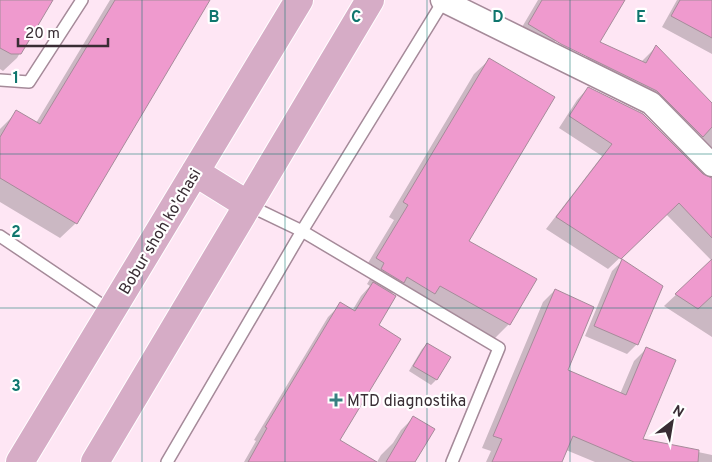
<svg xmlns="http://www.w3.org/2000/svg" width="712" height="462" font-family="Overpass,sans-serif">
  <rect width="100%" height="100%" fill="#fee6f4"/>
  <path fill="#0003" fill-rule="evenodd" d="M0,0H51L17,58L3,71L0,69Z
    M110,0H208L76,223L60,238L0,202V129L17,112L36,123Z
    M538,0H624L598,43L641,62L656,47L712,105V147L698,161L643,105L515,39ZM556,40L587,55V58L555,42Z
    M677,0H712V54L662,27Z
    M489,60L467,241L536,280L509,324L494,339L426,301L420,308L393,292L377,326L338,440L374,462H244L256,441L254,440L328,317L341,304L352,311L361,296L370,286L367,284L370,279L362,273L394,220L389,217L474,74Z
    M588,88L699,172L712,179V337L664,306L712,261L666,214L608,269L546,229L602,156L559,128L577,100Z
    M622,261L637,344L627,354L585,336L612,271Z
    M555,290L566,371L620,394L634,361L646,349L642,440L712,455V462H595L566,450L560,462H486L491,451L482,448L543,302Z
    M427,344L450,358L436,380L431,385L409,371L422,349Z
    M414,417V462H377L381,455L393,443L401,430Z"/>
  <path fill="#ef9ace" stroke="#a68b9a" d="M0,0H53L21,54H11L0,48Z
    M115,0H210L77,224L0,178V137L16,110L40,124Z
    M542,0H625L600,42L646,63L656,45L712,103V127L703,137L657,91L561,44L528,24Z
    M680,0H712V38L671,16Z
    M489,58L555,97L469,241L537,279L510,325L440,286L435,294L407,277L404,283L381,269L384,263L376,258L408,205L403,202Z
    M588,87L643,114L703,174L712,178V238L679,203L621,259L556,217L612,144L569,116Z
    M622,259L663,286L638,345L594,326Z
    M712,259V296L698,309L675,294Z
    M373,282L396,296L379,325L401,339L340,440L377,462H248L267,428L265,427L340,302L355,311Z
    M555,289L594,307L568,370L626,395L646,347L676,360L643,439L699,450L698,462H634L573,436L562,462H492L502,439L493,436Z
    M427,343L451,357L437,380L413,366Z
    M413,416L435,429L415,462H386Z"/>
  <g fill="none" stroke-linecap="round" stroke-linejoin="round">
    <defs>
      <path id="lane" d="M0,80L29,82L82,0
        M248,205L302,231L499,348L452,462
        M0,236L111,311
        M167,462L302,231L444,0"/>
      <path id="street" d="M442,0L651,103L712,165"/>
      <path id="primary" d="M195,172L248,205
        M20,462L299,0
        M95,462L370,0"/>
    </defs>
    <use href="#lane" stroke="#a58a99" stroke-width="14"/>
    <use href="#street" stroke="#a58a99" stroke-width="25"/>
    <use href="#primary" stroke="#fff" stroke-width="30"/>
    <use href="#lane" stroke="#fff" stroke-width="11"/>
    <use href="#street" stroke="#fff" stroke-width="22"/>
    <use href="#primary" stroke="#d6acc6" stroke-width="28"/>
  </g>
  <path fill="none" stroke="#0f766e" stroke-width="1" stroke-opacity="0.55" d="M142,0V462M285,0V462M427,0V462M570,0V462M0,154H712M0,308H712"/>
  <path fill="#378081" stroke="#fff" stroke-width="2" d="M333.5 392.5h5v5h5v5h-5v5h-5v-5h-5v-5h5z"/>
  <g text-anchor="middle" stroke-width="4.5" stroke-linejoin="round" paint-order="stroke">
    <g font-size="16" fill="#392d34" stroke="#fff">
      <text transform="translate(159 231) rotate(-59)" y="6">Bobur shoh ko'chasi</text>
    </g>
    <g font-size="16" fill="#392d34" stroke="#fff" text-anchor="start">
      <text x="347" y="406">MTD diagnostika</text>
    </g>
  </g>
  <g font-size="16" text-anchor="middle" font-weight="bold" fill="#0f766e" stroke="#fff" stroke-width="4.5" stroke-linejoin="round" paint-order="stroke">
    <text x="214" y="22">B</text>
    <text x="356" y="22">C</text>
    <text x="498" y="22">D</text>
    <text x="641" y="22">E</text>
    <text x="16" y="83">1</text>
    <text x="16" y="237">2</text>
    <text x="16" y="391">3</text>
  </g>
  <g transform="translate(672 422) rotate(31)" stroke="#ffffff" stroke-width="4" paint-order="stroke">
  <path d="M0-4L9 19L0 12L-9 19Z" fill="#392d34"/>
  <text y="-8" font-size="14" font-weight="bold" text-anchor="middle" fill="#392d34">N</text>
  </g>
  <path d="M18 38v8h90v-8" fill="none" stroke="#392d34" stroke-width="2.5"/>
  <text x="25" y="38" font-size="15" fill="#392d34" stroke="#ffffff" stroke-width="4" paint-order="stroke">20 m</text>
</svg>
